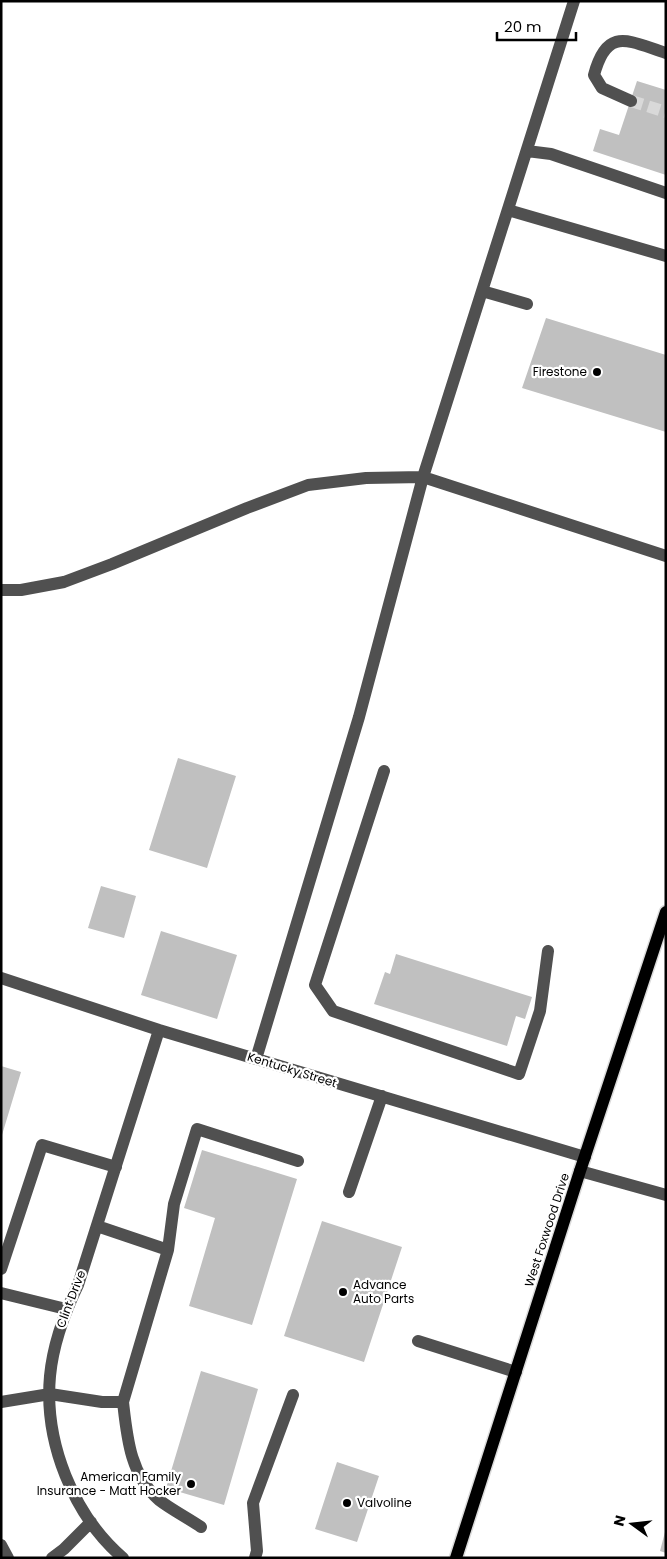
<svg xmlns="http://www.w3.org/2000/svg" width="667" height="1559" font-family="Poppins,sans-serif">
  <rect width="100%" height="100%" fill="#fff"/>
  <path fill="#c0c0c0" d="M637,81L666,90V175L593,151L600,129L619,135Z
    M546,318L666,355V432L522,388Z
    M178,758L236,776L207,868L149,850Z
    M101,886L136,896L124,938L88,928Z
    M161,931L237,955L217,1019L141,995Z
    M396,954L532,997L525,1019L516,1016L507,1046L374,1004L385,972L390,974Z
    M1,1066L21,1072L2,1135H1Z
    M202,1150L297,1179L252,1325L189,1306L215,1218L184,1208Z
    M322,1221L402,1247L364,1362L284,1336Z
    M201,1371L258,1389L224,1505L166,1488Z
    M337,1462L379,1476L357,1542L315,1529Z
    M665,1532H666V1553L660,1551Z"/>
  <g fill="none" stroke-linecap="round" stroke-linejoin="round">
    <path stroke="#d9d9d9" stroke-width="12" stroke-dasharray="12 6" stroke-linecap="butt" d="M631,101L666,112"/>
    <defs>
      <path id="major" d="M456,1558L580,1171L666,912"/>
    </defs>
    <use href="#major" stroke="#dbdbdb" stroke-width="15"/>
    <path stroke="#505050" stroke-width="12" d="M631,101L602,88L594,75C607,26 628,41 666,53
      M527,151L551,154L666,193
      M508,210L666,256
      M482,291L527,304
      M1,590H21L64,582L112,564L247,508L308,485L366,478L423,477L666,556
      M384,771L315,985L333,1011L519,1074L540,1011L548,951
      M1,978L159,1030L585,1157
      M256,1059L359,717L423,477L574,1
      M580,1171L666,1195
      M349,1192L382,1096
      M168,1250L174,1204L197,1129L298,1161
      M1,1269L42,1145L116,1167
      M1,1293L66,1309
      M418,1341L516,1372
      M1,1402L50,1394L102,1402H123L168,1250L97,1226
      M123,1402C127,1437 130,1475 159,1500C172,1510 188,1518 201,1527
      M1,1545L8,1558
      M52,1558L64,1549L91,1522
      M123,1558C73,1515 44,1442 50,1376C53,1344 64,1314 78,1285L159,1030
      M255,1558L257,1551L253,1503L293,1395"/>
    <use href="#major" stroke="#000" stroke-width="12"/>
  </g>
  <g fill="#000" stroke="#fff" stroke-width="2">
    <circle cx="597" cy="372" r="5"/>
    <circle cx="343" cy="1292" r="5"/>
    <circle cx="191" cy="1484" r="5"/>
    <circle cx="347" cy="1503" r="5"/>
  </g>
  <g text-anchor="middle" stroke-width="4.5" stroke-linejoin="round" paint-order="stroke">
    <g font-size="12" fill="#000" stroke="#fff" text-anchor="end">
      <text x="587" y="376">Firestone</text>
      <text x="353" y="1289" text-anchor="start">Advance<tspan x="353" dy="14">Auto Parts</tspan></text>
      <text x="181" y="1481">American Family<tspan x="181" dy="14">Insurance - Matt Hocker</tspan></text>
      <text x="357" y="1507" text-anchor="start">Valvoline</text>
    </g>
    <g font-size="12" fill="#000" stroke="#fff">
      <text transform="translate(292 1070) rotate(17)" y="4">Kentucky Street</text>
      <text transform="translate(547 1230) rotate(-72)" y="4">West Foxwood Drive</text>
      <text transform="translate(71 1299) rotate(-69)" y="4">Clint Drive</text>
    </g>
  </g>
  <rect width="667" height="1559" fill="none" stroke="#000000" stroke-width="5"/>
  <g transform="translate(632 1524) rotate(285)" stroke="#ffffff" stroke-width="4" paint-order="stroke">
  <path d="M0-4L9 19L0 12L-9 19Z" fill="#000000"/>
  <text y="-8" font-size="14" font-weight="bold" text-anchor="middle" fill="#000000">N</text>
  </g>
  <path d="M497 32v8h79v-8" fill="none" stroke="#000000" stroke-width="2.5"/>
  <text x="504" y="32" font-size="15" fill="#000000" stroke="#ffffff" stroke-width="4" paint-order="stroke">20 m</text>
</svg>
